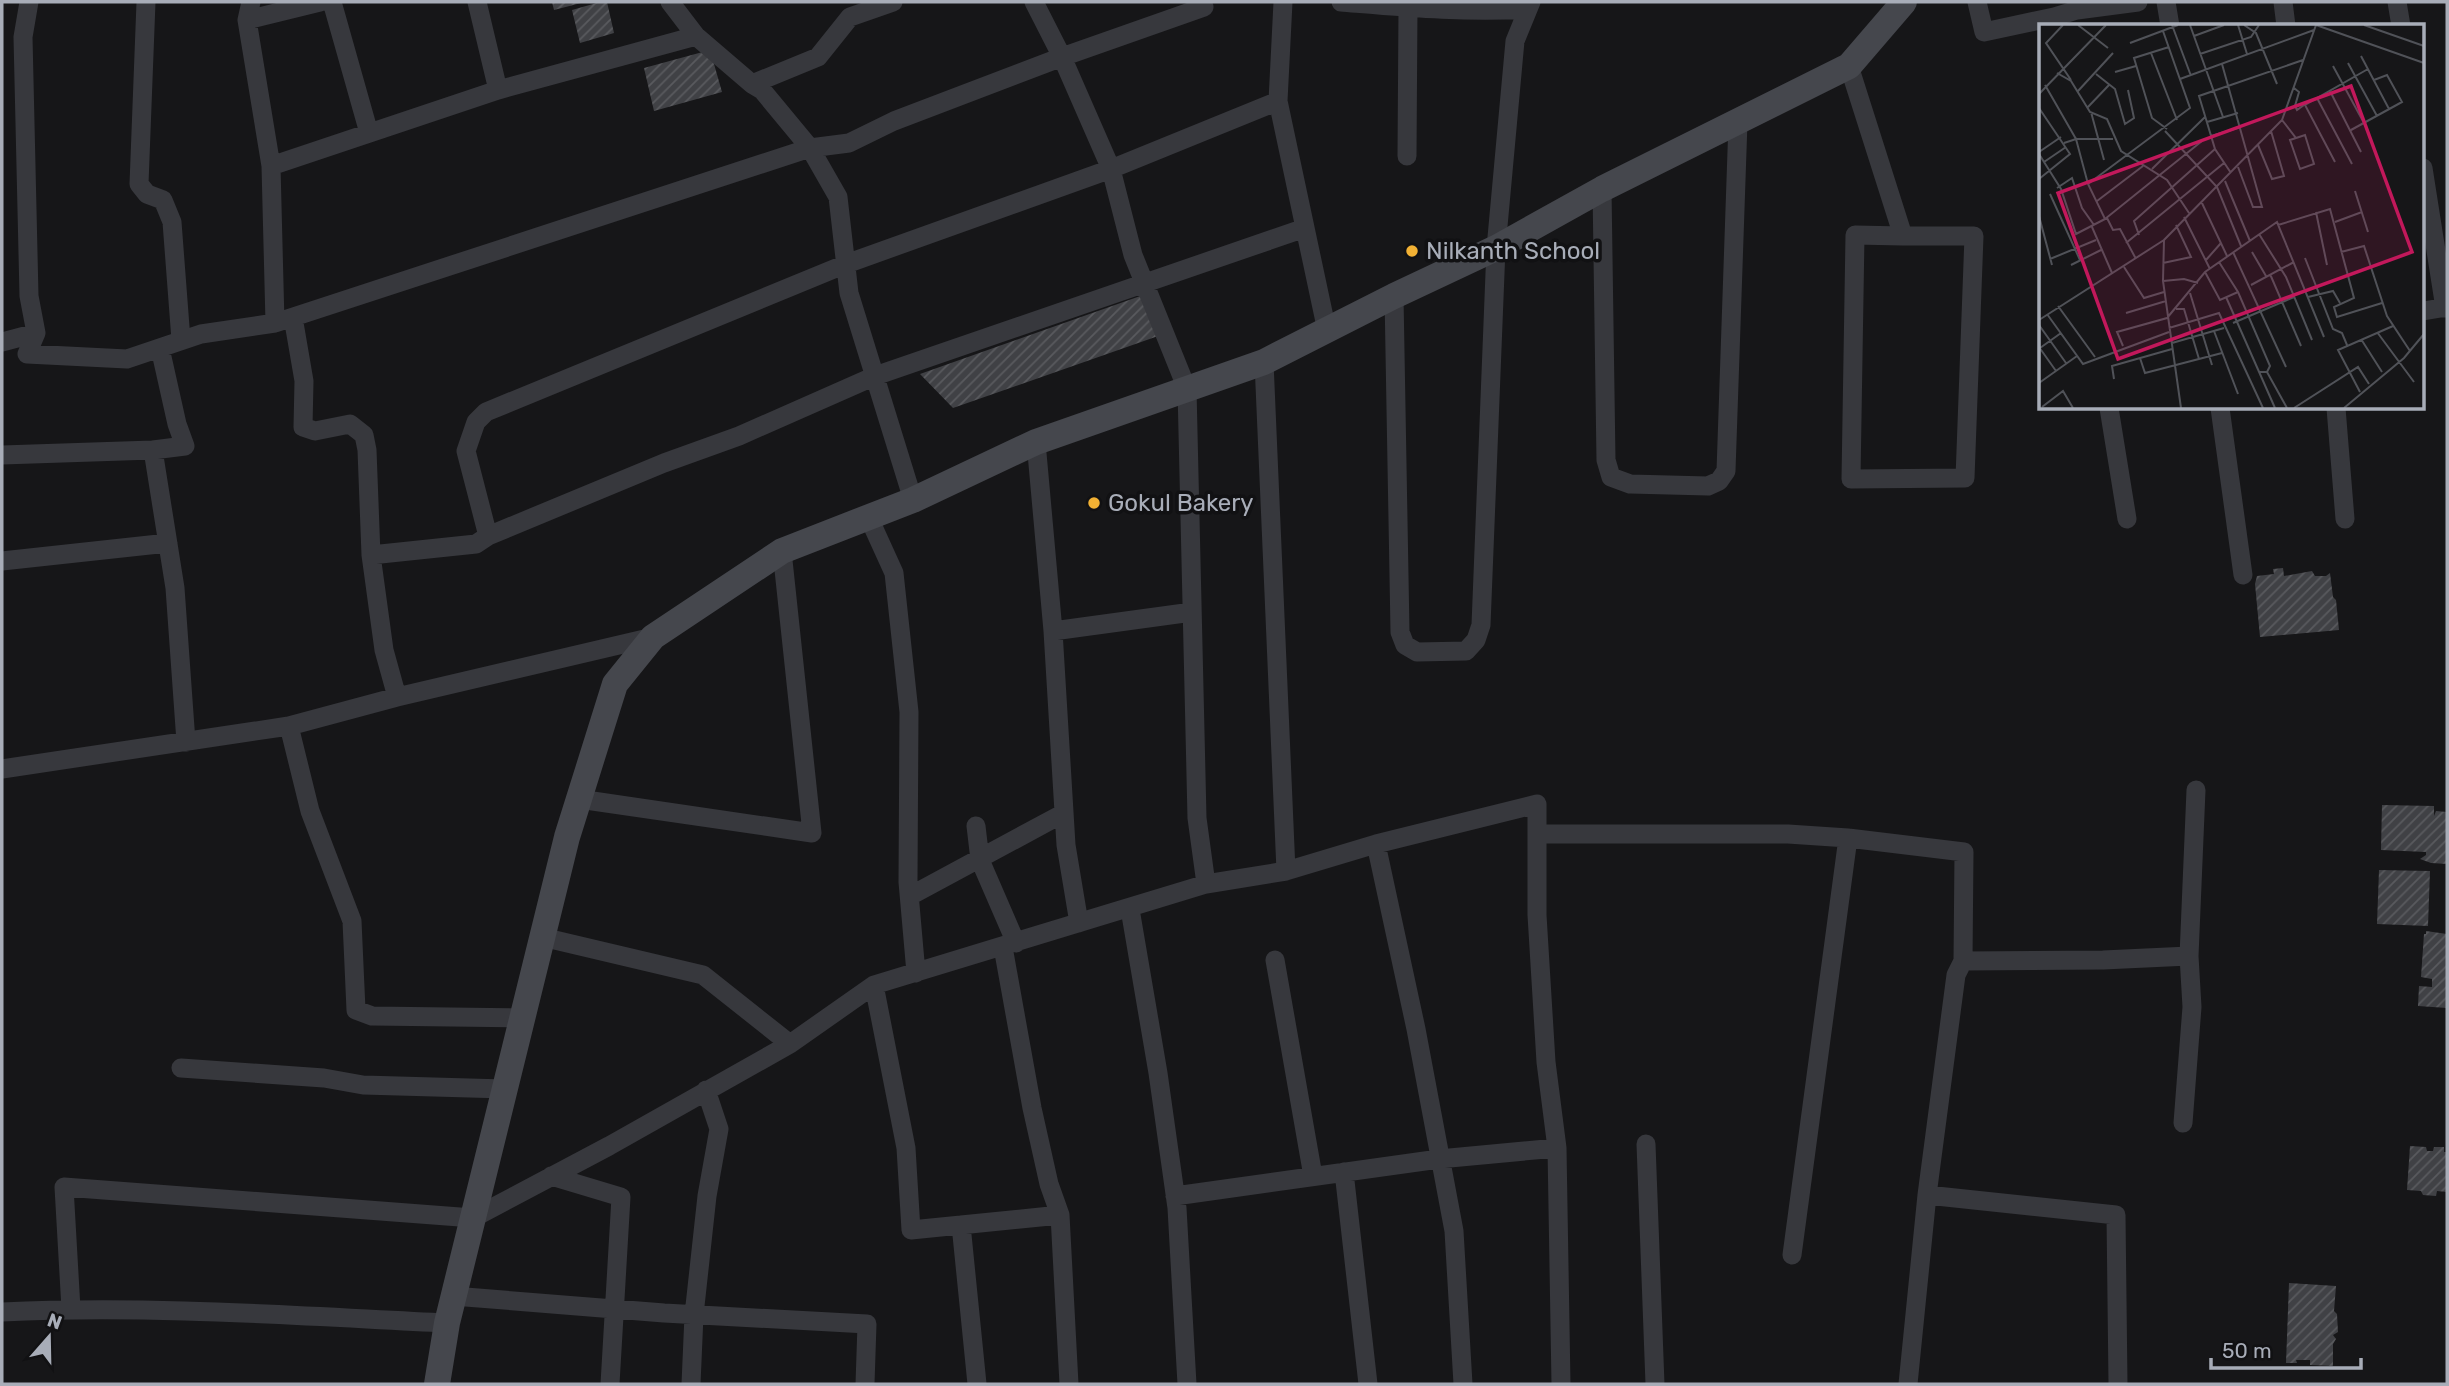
<svg xmlns="http://www.w3.org/2000/svg" width="2449" height="1386" font-family="Rubik,sans-serif">
  <defs>
    <pattern id="building-hatch" width="6" height="6" patternUnits="userSpaceOnUse" patternTransform="scale(1.75)"><rect width="6" height="6" fill="#404145"/><path d="M-1 1l2-2M0 6l6-6M5 7l2-2" fill="none" stroke="#595a5e"/></pattern>
  </defs>
  <rect width="100%" height="100%" fill="#161618"/>
  <path fill="url(#building-hatch)" d="M552,2H581V3L554,10Z
    M600,2H607L614,33L580,43L572,10Z
    M710,50L722,92L654,111L644,68Z
    M1146,294L1161,335L953,408L920,374Z
    M2283,568L2284,576L2312,571L2315,576H2326L2330,573L2333,597L2336,600L2339,630L2260,637L2255,584L2257,576L2274,574L2273,569Z
    M2382,805L2434,806V816L2436,811L2447,812V864L2431,863L2420,859L2426,855V852L2381,850Z
    M2379,870L2430,871L2428,926L2377,924Z
    M2426,931L2447,934V1008L2418,1006L2419,986L2432,987V979L2421,977L2424,934H2426Z
    M2410,1146L2426,1147L2427,1151H2433L2434,1147H2444V1152H2447V1192L2437,1191L2436,1196L2423,1195L2421,1191L2407,1190Z
    M2289,1283L2336,1286L2334,1311L2337,1314L2338,1332L2333,1335L2336,1339L2333,1344V1366L2310,1365V1360H2296L2297,1363H2286Z"/>
  <g fill="none" stroke-linecap="round" stroke-linejoin="round">
    <path stroke="#37383d" stroke-width="19" d="M29,2L23,37L29,296L36,333L27,354L127,359L201,334L275,323
      M146,2L139,184L147,194L163,200L172,222L181,340
      M251,2L247,20L271,166L275,323L810,148L849,143L894,121L1062,57L1204,7
      M332,2L369,133
      M477,2L498,90
      M670,2L696,36L752,84L762,90L810,148L838,197L849,293L913,500
      M1034,2L1062,57L1111,169L1133,255L1187,389L1197,818L1206,884
      M1283,2L1278,101L1327,331
      M1341,2C1403,7 1466,13 1528,9
      M1977,2L1984,32L2054,17
      M2166,2L2170,26
      M2283,2L2286,26
      M2397,2L2401,26
      M247,20L320,2
      M2053,26L2054,17L2077,10L2138,2
      M1849,66L1903,236H1974L1965,478L1851,479L1855,235L1903,236
      M752,84L818,57L850,17L893,2
      M1407,156L1408,7
      M271,166L498,90L696,36
      M2423,168L2445,308
      M1602,189L1606,460L1611,477L1630,484L1708,486L1719,481L1726,471L1738,122
      M1394,296L1400,632L1405,645L1417,652L1466,651L1476,640L1481,625L1496,248L1515,41L1531,2
      M2423,311L2447,307
      M293,317L304,381L303,427L315,431L350,424L364,435L367,450L371,555L384,650L397,697
      M2,342L36,333
      M160,348L177,424L185,446L153,450L175,588L186,742
      M1264,362L1286,871
      M2109,408L2127,519
      M2220,408L2243,575
      M2336,408L2345,519
      M1036,442L1053,631L1066,845L1079,923
      M2,455L153,450
      M869,518L894,573L909,712L908,882L916,973
      M488,536L466,451L476,422L486,412L846,264L1111,169L1278,101
      M371,555L476,544L488,536L664,463L739,436L875,376L1305,228
      M2,561L168,543
      M1053,631L1192,612
      M289,726L310,811L352,921L356,1010L372,1016L522,1018
      M2,769L289,726L397,697L653,637
      M579,799L812,833L782,551
      M976,826L980,860L1016,943
      M1537,834H1788L1848,838L1964,852L1963,961L1956,975L1927,1195L1908,1384
      M1376,844L1416,1029L1454,1231L1463,1384
      M910,896L1064,813
      M1130,909L1158,1073L1177,1208L1187,1384
      M542,937L703,975L790,1044
      M1003,947L1032,1108L1049,1184L1060,1215L1069,1384
      M1275,960L1313,1176
      M1963,961L2103,960L2189,956
      M874,985L906,1148L911,1230L1060,1215
      M181,1068L324,1078L363,1085L505,1089
      M2183,1123L2192,1007L2189,956L2196,790
      M1646,1144L1655,1384
      M1344,1172L1368,1384
      M551,1176L621,1197L610,1384
      M1927,1195L2116,1215L2118,1384
      M1175,1196L1439,1159L1557,1148
      M961,1225L977,1384
      M1792,1255L1848,838
      M453,1296L664,1313L867,1324L865,1384
      M71,1309L64,1187L473,1218L609,1146L790,1044L874,985L1206,884L1286,871L1376,844L1537,804V915L1546,1062L1557,1148L1561,1384
      M2,1312C150,1305 299,1316 447,1323
      M691,1384L694,1315L707,1196L719,1129L706,1090"/>
    <path stroke="#45474d" stroke-width="26" d="M437,1384L447,1323L567,837L615,684L653,637L782,551L913,500L1036,442L1264,362L1394,296L1496,248L1602,189L1849,66L1904,2"/>
  </g>
  <g fill="#f2b134" stroke="#111113" stroke-width="2.5">
    <circle cx="1412" cy="251" r="7"/>
    <circle cx="1094" cy="503" r="7"/>
  </g>
  <g text-anchor="middle" stroke-width="7" stroke-linejoin="round" paint-order="stroke">
    <g font-size="24" fill="#a8adb8" stroke="#111113" text-anchor="start">
      <text x="1426" y="259">Nilkanth School</text>
      <text x="1108" y="511">Gokul Bakery</text>
    </g>
  </g>
  <g transform="translate(2039 24)">
    <rect width="385" height="385" fill="#161618"/>
    <path fill="none" stroke="#505258" stroke-width="2" d="M24,1L7,19L32,56M39,1L69,24M133,1L152,52M151,1L184,93M199,1L208,30M205,1L217,9L238,60M277,1L385,39M325,1L385,22M155,12L185,1M91,19L139,1M112,29L138,96M161,30L212,13L220,1M322,32L350,85M309,39L338,92M183,40L223,183H214L199,143M294,42L325,99M76,48L97,42M18,49L32,57L51,88L68,95L82,127L128,156L150,189M57,50L76,65L86,100L95,94L89,66M141,55L275,6M6,61L37,115H74M255,64L260,68L256,82L258,86L265,81M39,67L74,29M291,67L322,128M0,70L67,1M278,74L313,140M0,84L31,130L0,155M48,84L70,61M52,88L65,136M243,96L257,114L266,111L275,140L261,145L251,116L257,114M168,98L199,89M128,105L113,94L95,34L130,23M312,106L363,78L348,51L335,56M126,107L178,163L202,222M172,112L202,103M25,119L37,115L49,160L66,195L163,117M219,121L233,155L245,152L232,107M0,128L22,113M0,130L22,165L37,210L66,195M5,138L27,123M296,138L266,81L329,45M113,145L166,93M192,149L176,125L160,72L264,36M186,157L211,217M49,160L151,84L124,7M18,164L33,154L43,184L55,201M316,167L329,208M11,170L41,236M58,177L104,142M162,177L188,232M277,188L288,241M0,192L13,241M145,193L171,245M68,194L74,206L81,205L97,235M296,198L323,188M239,201L291,185L315,274L295,283L298,293L343,279M53,203L73,249M220,210L247,253L273,316M100,211L95,197L176,125M87,219L185,139M194,228L247,343M213,228L227,252M302,228L325,222L348,292L371,327M266,234L294,305L303,309L308,321M11,235L57,216M167,236L182,219M180,238L199,268L231,342L228,348H220M124,239L152,233L137,201M32,241L62,226M85,243L105,274L125,268M166,248L181,276L199,268M231,250L262,322M124,257L145,255L159,259M212,261L255,238M151,269L173,341M187,273L236,384M269,273L294,267L301,279M19,282L56,333M137,285H145L160,335M87,289L127,277M8,290L44,340L130,308M0,296L125,216M194,299L255,273M0,301L27,339M130,304L180,289L224,384M175,307L199,370M338,308L375,358M322,315L343,348M133,319L185,304M84,322L78,308L128,294L166,248L238,198L285,313M0,323L17,347M1,324L22,309M101,334L106,349L183,329M228,348L248,384M75,355L73,342L133,325M0,359L38,332M321,368L299,326L354,302M3,383L24,367L34,384M142,384L124,257L125,216L243,96L277,1M255,384L319,343L330,360M305,384L365,334L385,310"/>
    <path fill="#c2185b" fill-opacity="0.15" stroke="#c2185b" stroke-width="3.5" d="M312,62L373,228L79,335L19,169Z"/>
    <rect width="385" height="385" fill="none" stroke="#a8adb8" stroke-width="3.5"/>
  </g>
  <rect width="2449" height="1386" fill="none" stroke="#a8adb8" stroke-width="7"/>
  <g transform="translate(49 1337) rotate(20)" stroke="#111113" stroke-width="5" paint-order="stroke">
  <path d="M0-5L12 26L0 18L-12 26Z" fill="#a8adb8"/>
  <text y="-10" font-size="19" font-weight="bold" text-anchor="middle" fill="#a8adb8">N</text>
  </g>
  <path d="M2211 1358v10h150v-10" fill="none" stroke="#a8adb8" stroke-width="3.5"/>
  <text x="2222" y="1358" font-size="21" fill="#a8adb8" stroke="#111113" stroke-width="5" paint-order="stroke">50 m</text>
</svg>
